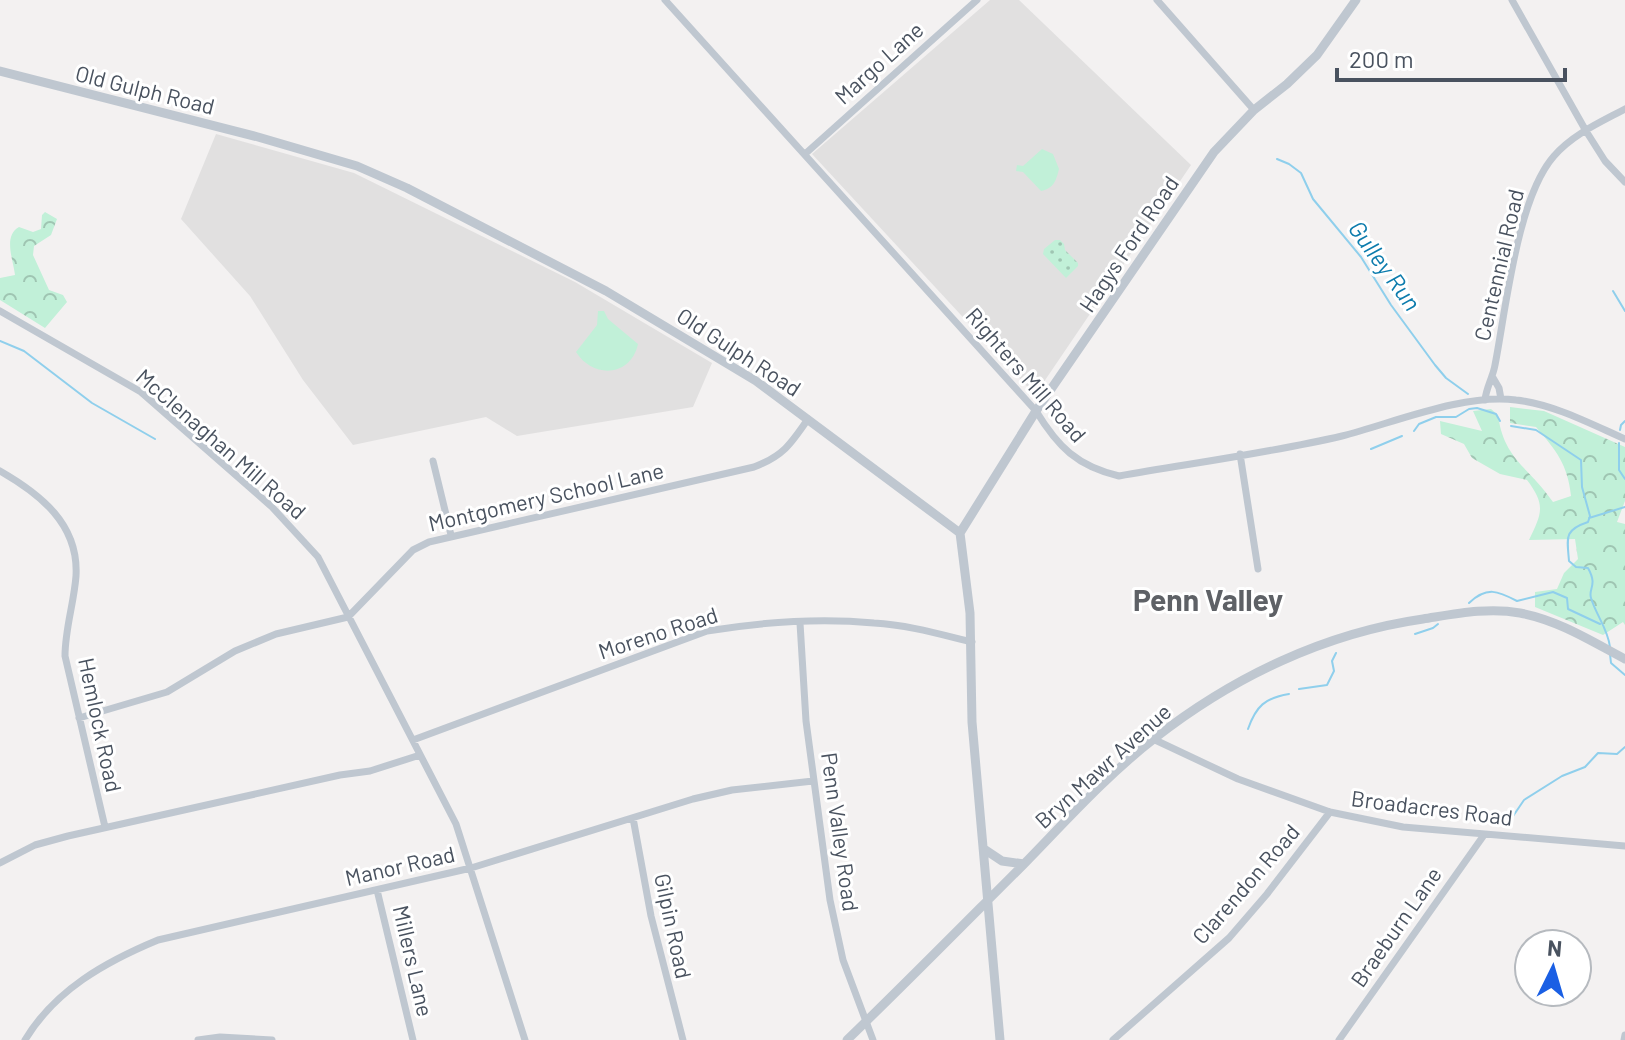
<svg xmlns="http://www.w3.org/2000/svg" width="1625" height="1040" font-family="Barlow,sans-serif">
  <defs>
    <pattern id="grass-dots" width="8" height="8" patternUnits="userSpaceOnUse" patternTransform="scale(2)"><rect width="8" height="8" fill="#c1f0d8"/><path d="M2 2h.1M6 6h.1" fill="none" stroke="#9fc5b2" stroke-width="1.8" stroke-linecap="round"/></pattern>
    <pattern id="forest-crowns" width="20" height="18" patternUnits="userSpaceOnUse" patternTransform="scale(2)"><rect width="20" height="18" fill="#c1f0d8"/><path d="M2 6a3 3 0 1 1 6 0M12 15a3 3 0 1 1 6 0" fill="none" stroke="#9fc5b2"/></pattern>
  </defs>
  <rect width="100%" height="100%" fill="#f3f1f1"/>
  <path fill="#e1e0e0" d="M990,0H1019L1191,165L1035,395L812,154Z
    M216,134L354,173L575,282L712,363L693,407L517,436L486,417L353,445L303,380L250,296L181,219Z"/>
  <path fill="url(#grass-dots)" d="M1055,240H1060L1064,244L1065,250L1078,263V266L1066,278L1043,254L1044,249Z"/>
  <path fill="url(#forest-crowns)" d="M45,212L57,219L51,235L34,246L33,255L49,290L63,295L67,302L45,328L0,300V278L15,275C13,259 3,236 19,227L33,232L41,229L42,215Z
    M1510,407L1544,411L1625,447V501L1617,522L1625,524V625L1623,622L1603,635L1535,607V592L1557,589L1564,573L1578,559L1575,539L1529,540C1542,513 1546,505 1527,480L1500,474L1472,458L1464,444L1441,434L1440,421L1482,431L1473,411L1491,409L1498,415C1504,460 1529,467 1553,502L1571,496C1568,465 1556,450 1536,427L1510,423Z"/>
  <path fill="#c1f0d8" d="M1042,149L1053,154L1059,169C1056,181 1054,188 1041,191L1023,172L1016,171L1017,165L1023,166Z
    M598,311H604L608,319L638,344C631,377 593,379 576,352L597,325Z"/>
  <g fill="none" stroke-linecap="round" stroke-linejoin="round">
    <path stroke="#8fcfec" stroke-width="2" d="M1277,159L1289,164L1301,173L1313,199L1361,257L1391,305L1435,365L1446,378L1468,394
      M1613,291L1625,311
      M0,341L24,351L92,403L155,439
      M1511,426L1536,430L1581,460L1582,487L1590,516L1588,522C1564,530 1567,537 1569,561L1576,567L1588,568C1598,586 1588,588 1591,598C1596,615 1608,629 1610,647
      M1620,430L1621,425L1625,421
      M1414,431L1419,424L1436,417H1456L1469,409L1477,408L1496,414L1500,421
      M1619,443V470L1625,479
      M1371,449L1402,436
      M1589,518L1625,507
      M1469,603C1487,586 1498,591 1517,601L1553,592L1567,598L1568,609L1600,624
      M1415,634L1433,628L1438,624
      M1610,654L1611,663L1625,675
      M1299,689L1327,685L1334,671L1332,661L1336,653
      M1248,729C1256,706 1265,698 1289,694
      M1507,825L1524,800L1562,776L1585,767L1598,753L1617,754L1625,747"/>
    <path stroke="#bfc7d0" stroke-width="7" d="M665,0L1036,411C1058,447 1077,466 1119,476C1193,463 1269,453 1342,436C1393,423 1464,393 1516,400C1553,404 1591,424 1625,439
      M1157,0L1254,110
      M1512,0L1586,131L1605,161L1625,182
      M805,154L977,0
      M0,311L141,392L271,506L318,557L456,824L525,1040
      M1492,376L1499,388L1501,399
      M1485,400C1486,388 1493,377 1495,365C1506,309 1517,198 1554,156C1573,134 1601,122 1625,109
      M1240,454L1258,569
      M433,461L451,535
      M0,471C40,494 79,524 76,576C74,603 65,629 65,656L105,827
      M800,623L806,721L830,900L843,960L873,1040
      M79,718L167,692L235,651L276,634L348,617L413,550L429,542L754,467C783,456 791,444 808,419
      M1153,739L1238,779L1330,812L1403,827L1625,846
      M413,740L707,631C762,622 819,618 874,623C908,625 939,634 972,642
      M633,818L651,916L683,1040
      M0,863L35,845L68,836L340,775L370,771L420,755
      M377,890L413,1040
      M25,1040C55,990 105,962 158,940L471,868L693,799L732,790L813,781
      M198,1040L220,1037L272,1040
      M1113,1040L1229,938L1267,894L1330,812
      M1339,1040L1484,835
      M1624,1040L1625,1035"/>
    <path stroke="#bfc7d0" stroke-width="9" d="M0,71L258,137L357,166L407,188L606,291L756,381L960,533L970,613L972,722L1000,1040
      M960,533L1036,411L1214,152L1254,110L1287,84L1317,55L1356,0
      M984,849L1002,861L1024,864
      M847,1040C907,982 965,923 1024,864C1066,821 1107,775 1155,738C1233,677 1325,633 1423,619C1455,614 1488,607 1520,613C1558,620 1591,641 1625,659"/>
  </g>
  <g text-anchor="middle" stroke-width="6" stroke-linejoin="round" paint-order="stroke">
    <g font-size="22" fill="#49525f" stroke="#fff">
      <text transform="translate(879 63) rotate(-42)" y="8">Margo Lane</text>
      <text transform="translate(145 90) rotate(14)" y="8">Old Gulph Road</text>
      <text transform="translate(1129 244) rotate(-56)" y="8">Hagys Ford Road</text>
      <text transform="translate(1499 265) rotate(-77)" y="8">Centennial Road</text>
      <text transform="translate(739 352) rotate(33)" y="8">Old Gulph Road</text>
      <text transform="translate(1026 375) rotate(49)" y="8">Righters Mill Road</text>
      <text transform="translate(221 444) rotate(41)" y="8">McClenaghan Mill Road</text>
      <text transform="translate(546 497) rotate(-13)" y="8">Montgomery School Lane</text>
      <text transform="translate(658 633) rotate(-18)" y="8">Moreno Road</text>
      <text transform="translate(100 725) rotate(78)" y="8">Hemlock Road</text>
      <text transform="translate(1103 766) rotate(-42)" y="8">Bryn Mawr Avenue</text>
      <text transform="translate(1432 808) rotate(7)" y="8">Broadacres Road</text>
      <text transform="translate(840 832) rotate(82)" y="8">Penn Valley Road</text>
      <text transform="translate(400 866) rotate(-13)" y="8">Manor Road</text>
      <text transform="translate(1246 884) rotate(-49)" y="8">Clarendon Road</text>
      <text transform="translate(673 926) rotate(78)" y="8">Gilpin Road</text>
      <text transform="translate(1396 927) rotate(-55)" y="8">Braeburn Lane</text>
      <text transform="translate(413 961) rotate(77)" y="8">Millers Lane</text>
    </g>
    <g font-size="24" font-style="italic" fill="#0d7cad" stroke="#fff">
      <text transform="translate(1384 266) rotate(54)" y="8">Gulley Run</text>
    </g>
    <g font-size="30" font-weight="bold" fill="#5e6166" stroke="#fff">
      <text x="1208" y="611">Penn Valley</text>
    </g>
  </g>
  <g transform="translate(1553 968) rotate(5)"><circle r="38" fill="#ffffff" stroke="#b6babf" stroke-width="2"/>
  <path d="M0-6L14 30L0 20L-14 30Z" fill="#1a5fe4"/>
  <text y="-12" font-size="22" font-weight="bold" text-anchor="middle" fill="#49525f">N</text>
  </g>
  <path d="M1337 68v12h228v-12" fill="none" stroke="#49525f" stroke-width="4"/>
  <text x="1349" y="68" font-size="24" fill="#49525f" stroke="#ffffff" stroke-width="6" paint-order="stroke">200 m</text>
</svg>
